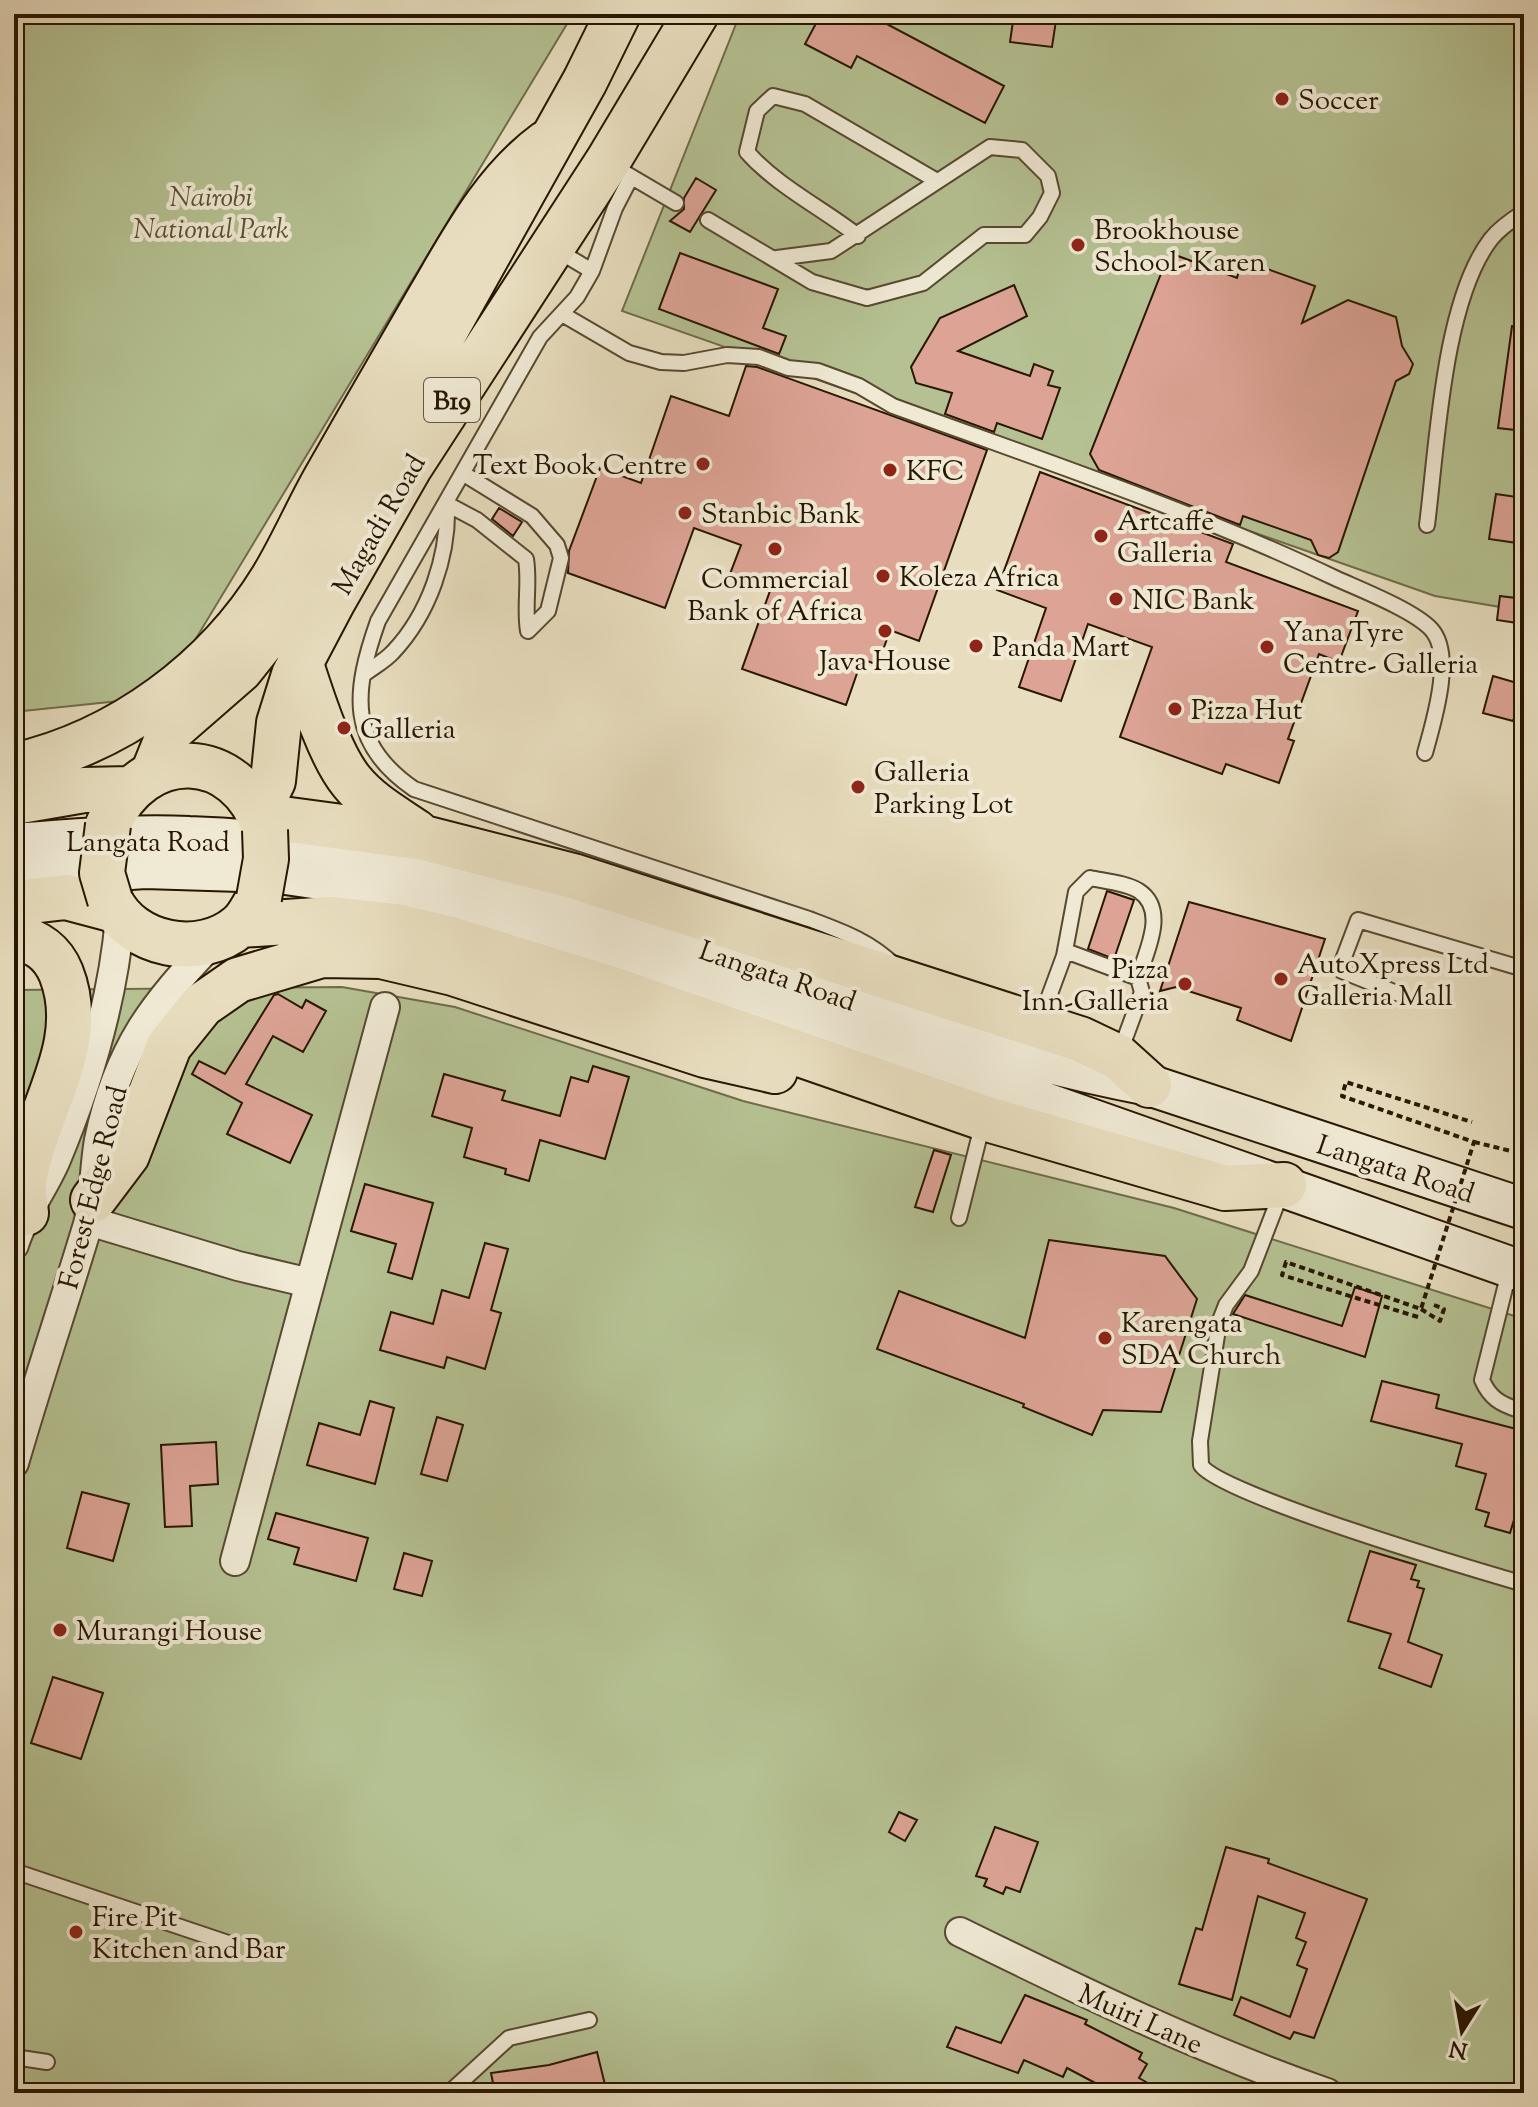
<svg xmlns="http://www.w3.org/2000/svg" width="1538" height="2107" font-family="'Sorts Mill Goudy',serif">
  <rect width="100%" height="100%" fill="#e8debf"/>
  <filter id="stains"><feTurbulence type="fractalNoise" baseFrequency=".0025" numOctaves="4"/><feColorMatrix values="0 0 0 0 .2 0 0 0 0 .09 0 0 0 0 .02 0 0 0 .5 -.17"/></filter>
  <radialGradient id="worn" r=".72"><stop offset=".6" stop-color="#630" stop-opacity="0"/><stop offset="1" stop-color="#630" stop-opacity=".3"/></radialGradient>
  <path fill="#b5c192" stroke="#6e6c4a" stroke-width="2" d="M14,14H573L183,660L148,698L14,712Z
    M740,14H1524V611L1435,596L622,311Z
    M342,987L455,1007L743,1101L1174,1208L1524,1319V2093H14V990Z"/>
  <path fill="#dda496" stroke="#271601" stroke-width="2" d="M821,14H868L1004,86L985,123L857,56L851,68L805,44Z
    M1014,14H1057L1052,47L1010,42Z
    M696,178L716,190L690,232L670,221L684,209V198Z
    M680,253L778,289L763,328L786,336L779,354L659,309Z
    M1178,256L1237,278L1242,260L1315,286L1302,323L1348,300L1396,317L1402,346L1413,364L1409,374L1396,381L1338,552L1329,558L1318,555L1311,540L1243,516L1240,525L1099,470L1090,454L1166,261Z
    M1014,285L1027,316L958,351L1030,376L1034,364L1053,371L1048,385L1060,388L1042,439L997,423L994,432L945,414L952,393L916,383L911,367L940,318Z
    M1512,326L1524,327V431L1498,428Z
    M746,366L757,367L987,450L919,641L890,630L878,665L862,659L846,705L742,669L771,588L730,574L741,545L694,528L665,608L568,573L569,551L600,468L641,483L671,396L729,416Z
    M1040,472L1233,544L1226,562L1358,611L1339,662L1319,654L1288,739L1294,741L1279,783L1226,764L1222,774L1120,737L1152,647L1088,624L1061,701L1019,687L1046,608L997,590Z
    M1496,494L1524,498V544L1489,539Z
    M499,508L522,522L513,536L492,519Z
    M1500,596L1524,599V624L1497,620Z
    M1493,676L1524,685V709L1518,707L1513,721L1483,713Z
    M1107,891L1134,900L1114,959L1088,949Z
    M1189,902L1325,939L1291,1041L1237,1020L1241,1008L1176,987L1160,991Z
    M278,994L302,1008L306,1000L326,1011L303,1052L273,1036L246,1084L312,1115L290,1163L227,1134L242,1103L192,1074L199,1061L225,1074L274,995Z
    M593,1066L629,1077L605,1159L540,1140L529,1181L505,1174L506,1169L464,1157L472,1128L432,1116L444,1074L505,1091L502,1100L560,1116L571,1077L588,1082Z
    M934,1150L951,1155L933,1212L915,1207Z
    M365,1184L433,1203L412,1279L388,1272L396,1244L351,1231Z
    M1049,1240L1165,1256L1197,1299L1161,1412L1103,1410L1092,1435L1023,1407L1024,1404L877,1349L899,1291L1025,1338Z
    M485,1243L508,1249L491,1310L501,1313L485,1369L447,1357L444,1368L380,1350L391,1312L433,1324L442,1290L469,1298Z
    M1355,1287L1382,1296L1365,1357L1233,1314L1245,1295L1342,1326Z
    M1382,1381L1439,1395L1436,1408L1524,1431V1487L1510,1533L1485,1526L1489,1513L1476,1509L1486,1474L1456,1466L1462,1444L1371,1421Z
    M370,1401L394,1408L375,1484L307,1465L319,1423L360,1435Z
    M437,1417L463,1425L447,1481L421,1474Z
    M216,1442L218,1484L190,1486L192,1526L165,1527L161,1445Z
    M82,1492L129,1504L113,1561L67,1548Z
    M276,1513L368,1538L356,1581L294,1564L299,1548L268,1539Z
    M1370,1551L1416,1565L1411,1579L1419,1581L1417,1587L1424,1589L1408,1642L1442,1655L1431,1687L1379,1668L1391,1634L1348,1621Z
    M404,1553L432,1561L422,1596L394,1589Z
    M53,1677L103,1693L81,1759L31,1743Z
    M899,1812L917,1820L905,1841L889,1832Z
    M995,1827L1038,1842L1020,1892L1006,1887L1003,1894L984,1886L987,1879L976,1876Z
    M1226,1847L1269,1859L1268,1863L1367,1899L1314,2038L1294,2032L1290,2039L1234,2015L1241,1997L1290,2017L1307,1969L1297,1965L1306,1942L1296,1938L1305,1913L1258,1896L1232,2000L1179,1984L1196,1928L1202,1930Z
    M1025,1995L1087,2020L1085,2024L1142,2053L1139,2059L1147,2064L1139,2078L1165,2093H1114L1067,2068L1063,2077L1024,2060L1018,2073L947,2047L956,2027L1001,2043Z
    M597,2052L607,2093H495L491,2073L549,2065Z"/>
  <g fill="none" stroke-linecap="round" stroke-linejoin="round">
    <defs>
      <path id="lane" d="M625,173L676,203
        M631,177L615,208L592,271L577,297L540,337L378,621C353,692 347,743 414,789L809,919C841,931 870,941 895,966
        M708,220L812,282L867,298L923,283L984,235H1025L1040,217L1052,193L1048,176L1022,150L990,147L831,251L777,258
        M858,236C822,208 777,186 747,152L757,111L773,96L805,104L937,181
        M555,249L592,271
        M562,314L629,353L661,362L684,363L727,355L759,357L788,368L818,371L859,386L893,406C1041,460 1192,510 1335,578C1359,589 1413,610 1431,629C1455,655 1433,723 1425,753
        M464,474L532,516L557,545L561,558L548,611L528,631
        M447,504L477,520L526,559C530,584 524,606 528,631
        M1427,525C1437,447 1443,301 1491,239C1499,229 1513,219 1524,212
        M363,675C373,667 385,661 393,652C429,614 449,556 447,504
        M1064,956L1076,892L1090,878C1104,881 1127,883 1139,891C1168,910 1146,952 1138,978
        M1399,994L1342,971L1341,965L1358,920L1524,969
        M1040,1021L1064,956L1071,953L1138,978L1142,992L1120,1052
        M1281,1193L1251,1271L1226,1305L1219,1323L1200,1441L1201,1465C1218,1494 1476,1570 1524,1584
        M959,1218L983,1122
        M1510,1268L1482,1380C1490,1398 1500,1404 1519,1410
        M14,1871L228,1943
        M14,2057L47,2062
        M449,2093L509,2038L589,2020"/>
      <path id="street" d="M89,1221L238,1266L310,1283L385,1007
        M14,1245C23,1215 42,1191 55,1162C87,1086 113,1000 120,918
        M14,1463C37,1383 64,1304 88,1224C95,1197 94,1168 99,1140C118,1049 154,1002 217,938
        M235,1561L310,1283
        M960,1932C1080,1991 1200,2049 1327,2093"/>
      <path id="secondary" d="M14,844C72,840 131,834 189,837C327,841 465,871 597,913C780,972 959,1050 1149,1085L1524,1209
        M14,877L145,868L272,872L389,889L454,905L542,929L807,1019L1524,1272"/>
      <path id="primary" d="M300,661C311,695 330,756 352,782C369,803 394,817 416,832
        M14,766C120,742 216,671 273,578C293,545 308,509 327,476C361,416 396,356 430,297C463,241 493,182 546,143
        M14,802L84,790L129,789
        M260,816L424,838L573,876L1080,1039L1118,1057L1149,1085
        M108,825C143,744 238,746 265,830
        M110,900C132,946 200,959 239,926C247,920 252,909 257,901
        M14,903L66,897L115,910
        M240,925L332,919L395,926L451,939L609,988L984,1118L1225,1188L1284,1185
        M14,937C36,941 52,951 61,973C89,1043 37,1108 25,1176C22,1189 25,1201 26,1213
        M93,1200L127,1155L169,1046L202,1005L238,980L322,955L381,956L453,973L705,1055L775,1071"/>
      <path id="highway" d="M154,771L170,731L240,670L292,605L585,81L618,14
        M259,809L273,781L279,723L294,675L333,601L409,468L608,161L696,14"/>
    </defs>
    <use href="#lane" stroke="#574830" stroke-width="18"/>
    <use href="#street" stroke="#574830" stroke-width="32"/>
    <use href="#secondary" stroke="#271601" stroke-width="44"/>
    <use href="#primary" stroke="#271601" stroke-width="48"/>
    <use href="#highway" stroke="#271601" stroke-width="48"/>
    <path stroke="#271601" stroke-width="4" stroke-dasharray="6 4" stroke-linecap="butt" d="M1474,1142L1511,1151
      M1421,1309L1440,1321L1444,1309L1434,1305"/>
    <use href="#lane" stroke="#f0ead5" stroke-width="14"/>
    <use href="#street" stroke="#f0ead5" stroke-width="28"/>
    <use href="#secondary" stroke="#f0ead5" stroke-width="40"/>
    <use href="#primary" stroke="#e8debf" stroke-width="44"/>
    <use href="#highway" stroke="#e8debf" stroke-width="44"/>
    <defs>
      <path id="primary-bridge" d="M108,825L102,873L110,900
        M259,898L266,859L265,830"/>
    </defs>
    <use href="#primary-bridge" stroke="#271601" stroke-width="48" stroke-linecap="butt"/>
    <path stroke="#271601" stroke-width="4" stroke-dasharray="6 4" stroke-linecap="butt" d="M1418,1317L1282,1275L1286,1262L1421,1309L1474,1142L1342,1096L1346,1082L1472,1122"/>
    <use href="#primary-bridge" stroke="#e8debf" stroke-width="44"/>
  </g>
  <g fill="#8f2418" stroke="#f0ead5" stroke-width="3">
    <circle cx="1282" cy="99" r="8"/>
    <circle cx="1078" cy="245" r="8"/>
    <circle cx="703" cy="464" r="8"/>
    <circle cx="890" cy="470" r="8"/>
    <circle cx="685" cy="513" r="8"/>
    <circle cx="1101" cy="536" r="8"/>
    <circle cx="775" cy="549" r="8"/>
    <circle cx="883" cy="576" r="8"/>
    <circle cx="1116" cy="599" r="8"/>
    <circle cx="885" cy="631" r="8"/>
    <circle cx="976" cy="646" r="8"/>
    <circle cx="1267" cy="647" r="8"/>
    <circle cx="1175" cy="709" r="8"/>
    <circle cx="344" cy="728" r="8"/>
    <circle cx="858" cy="787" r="8"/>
    <circle cx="1281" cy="979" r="8"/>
    <circle cx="1185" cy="984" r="8"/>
    <circle cx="1105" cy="1338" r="8"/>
    <circle cx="60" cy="1630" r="8"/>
    <circle cx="76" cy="1932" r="8"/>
  </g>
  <g text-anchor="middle" stroke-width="8" stroke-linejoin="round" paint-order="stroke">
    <rect fill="#f0ead5" stroke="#635641" stroke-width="2" x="424" y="378" width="56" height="44" rx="6"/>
    <g font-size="26" font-weight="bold" fill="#271601">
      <text x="452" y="409">B19</text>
    </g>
    <g font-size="28" fill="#271601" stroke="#f0ead5" text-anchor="start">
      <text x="1298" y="109">Soccer</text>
      <text x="1094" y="239">Brookhouse<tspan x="1094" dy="32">School- Karen</tspan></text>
      <text x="687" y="474" text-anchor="end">Text Book Centre</text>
      <text x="906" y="480">KFC</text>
      <text x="701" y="523">Stanbic Bank</text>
      <text x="1117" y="530">Artcaffe<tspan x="1117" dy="32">Galleria</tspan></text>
      <text x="899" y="586">Koleza Africa</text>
      <text x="775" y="588" text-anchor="middle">Commercial<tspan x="775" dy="32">Bank of Africa</tspan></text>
      <text x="1132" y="609">NIC Bank</text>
      <text x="1283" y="641">Yana Tyre<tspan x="1283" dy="32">Centre- Galleria</tspan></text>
      <text x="992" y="656">Panda Mart</text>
      <text x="885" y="670" text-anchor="middle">Java House</text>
      <text x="1191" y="719">Pizza Hut</text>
      <text x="360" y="738">Galleria</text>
      <text x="874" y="781">Galleria<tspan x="874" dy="32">Parking Lot</tspan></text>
      <text x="1297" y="973">AutoXpress Ltd<tspan x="1297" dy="32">Galleria Mall</tspan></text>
      <text x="1169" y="978" text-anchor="end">Pizza<tspan x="1169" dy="32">Inn-Galleria</tspan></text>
      <text x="1121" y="1332">Karengata<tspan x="1121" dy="32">SDA Church</tspan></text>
      <text x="76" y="1640">Murangi House</text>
      <text x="92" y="1926">Fire Pit<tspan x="92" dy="32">Kitchen and Bar</tspan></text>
    </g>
    <g font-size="28" font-style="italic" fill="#595234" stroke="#f0ead5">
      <text x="211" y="206">Nairobi<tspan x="211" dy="32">National Park</tspan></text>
    </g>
    <g font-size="28" fill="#271601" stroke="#f0ead5">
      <text transform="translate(378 524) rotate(-60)" y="10">Magadi Road</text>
      <text x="148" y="851">Langata Road</text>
      <text transform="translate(778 975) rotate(19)" y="10">Langata Road</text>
      <text transform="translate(1396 1168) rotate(18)" y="10">Langata Road</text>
      <text transform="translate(92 1187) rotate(-76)" y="10">Forest Edge Road</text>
      <text transform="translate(1141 2018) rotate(24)" y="10">Muiri Lane</text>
    </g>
  </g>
  <rect width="1538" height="2107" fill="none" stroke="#e8debf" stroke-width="48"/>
  <rect x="16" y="16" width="1506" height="2075" fill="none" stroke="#271601" stroke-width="4"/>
  <rect x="24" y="24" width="1490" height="2059" fill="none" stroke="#271601" stroke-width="2"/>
  <g transform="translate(1462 2031) rotate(191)" stroke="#f0ead5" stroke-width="6" paint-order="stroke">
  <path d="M0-6L14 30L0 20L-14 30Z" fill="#271601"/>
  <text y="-12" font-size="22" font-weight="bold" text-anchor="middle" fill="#271601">N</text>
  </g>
  <rect width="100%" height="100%" filter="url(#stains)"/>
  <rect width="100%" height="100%" fill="url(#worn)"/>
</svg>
